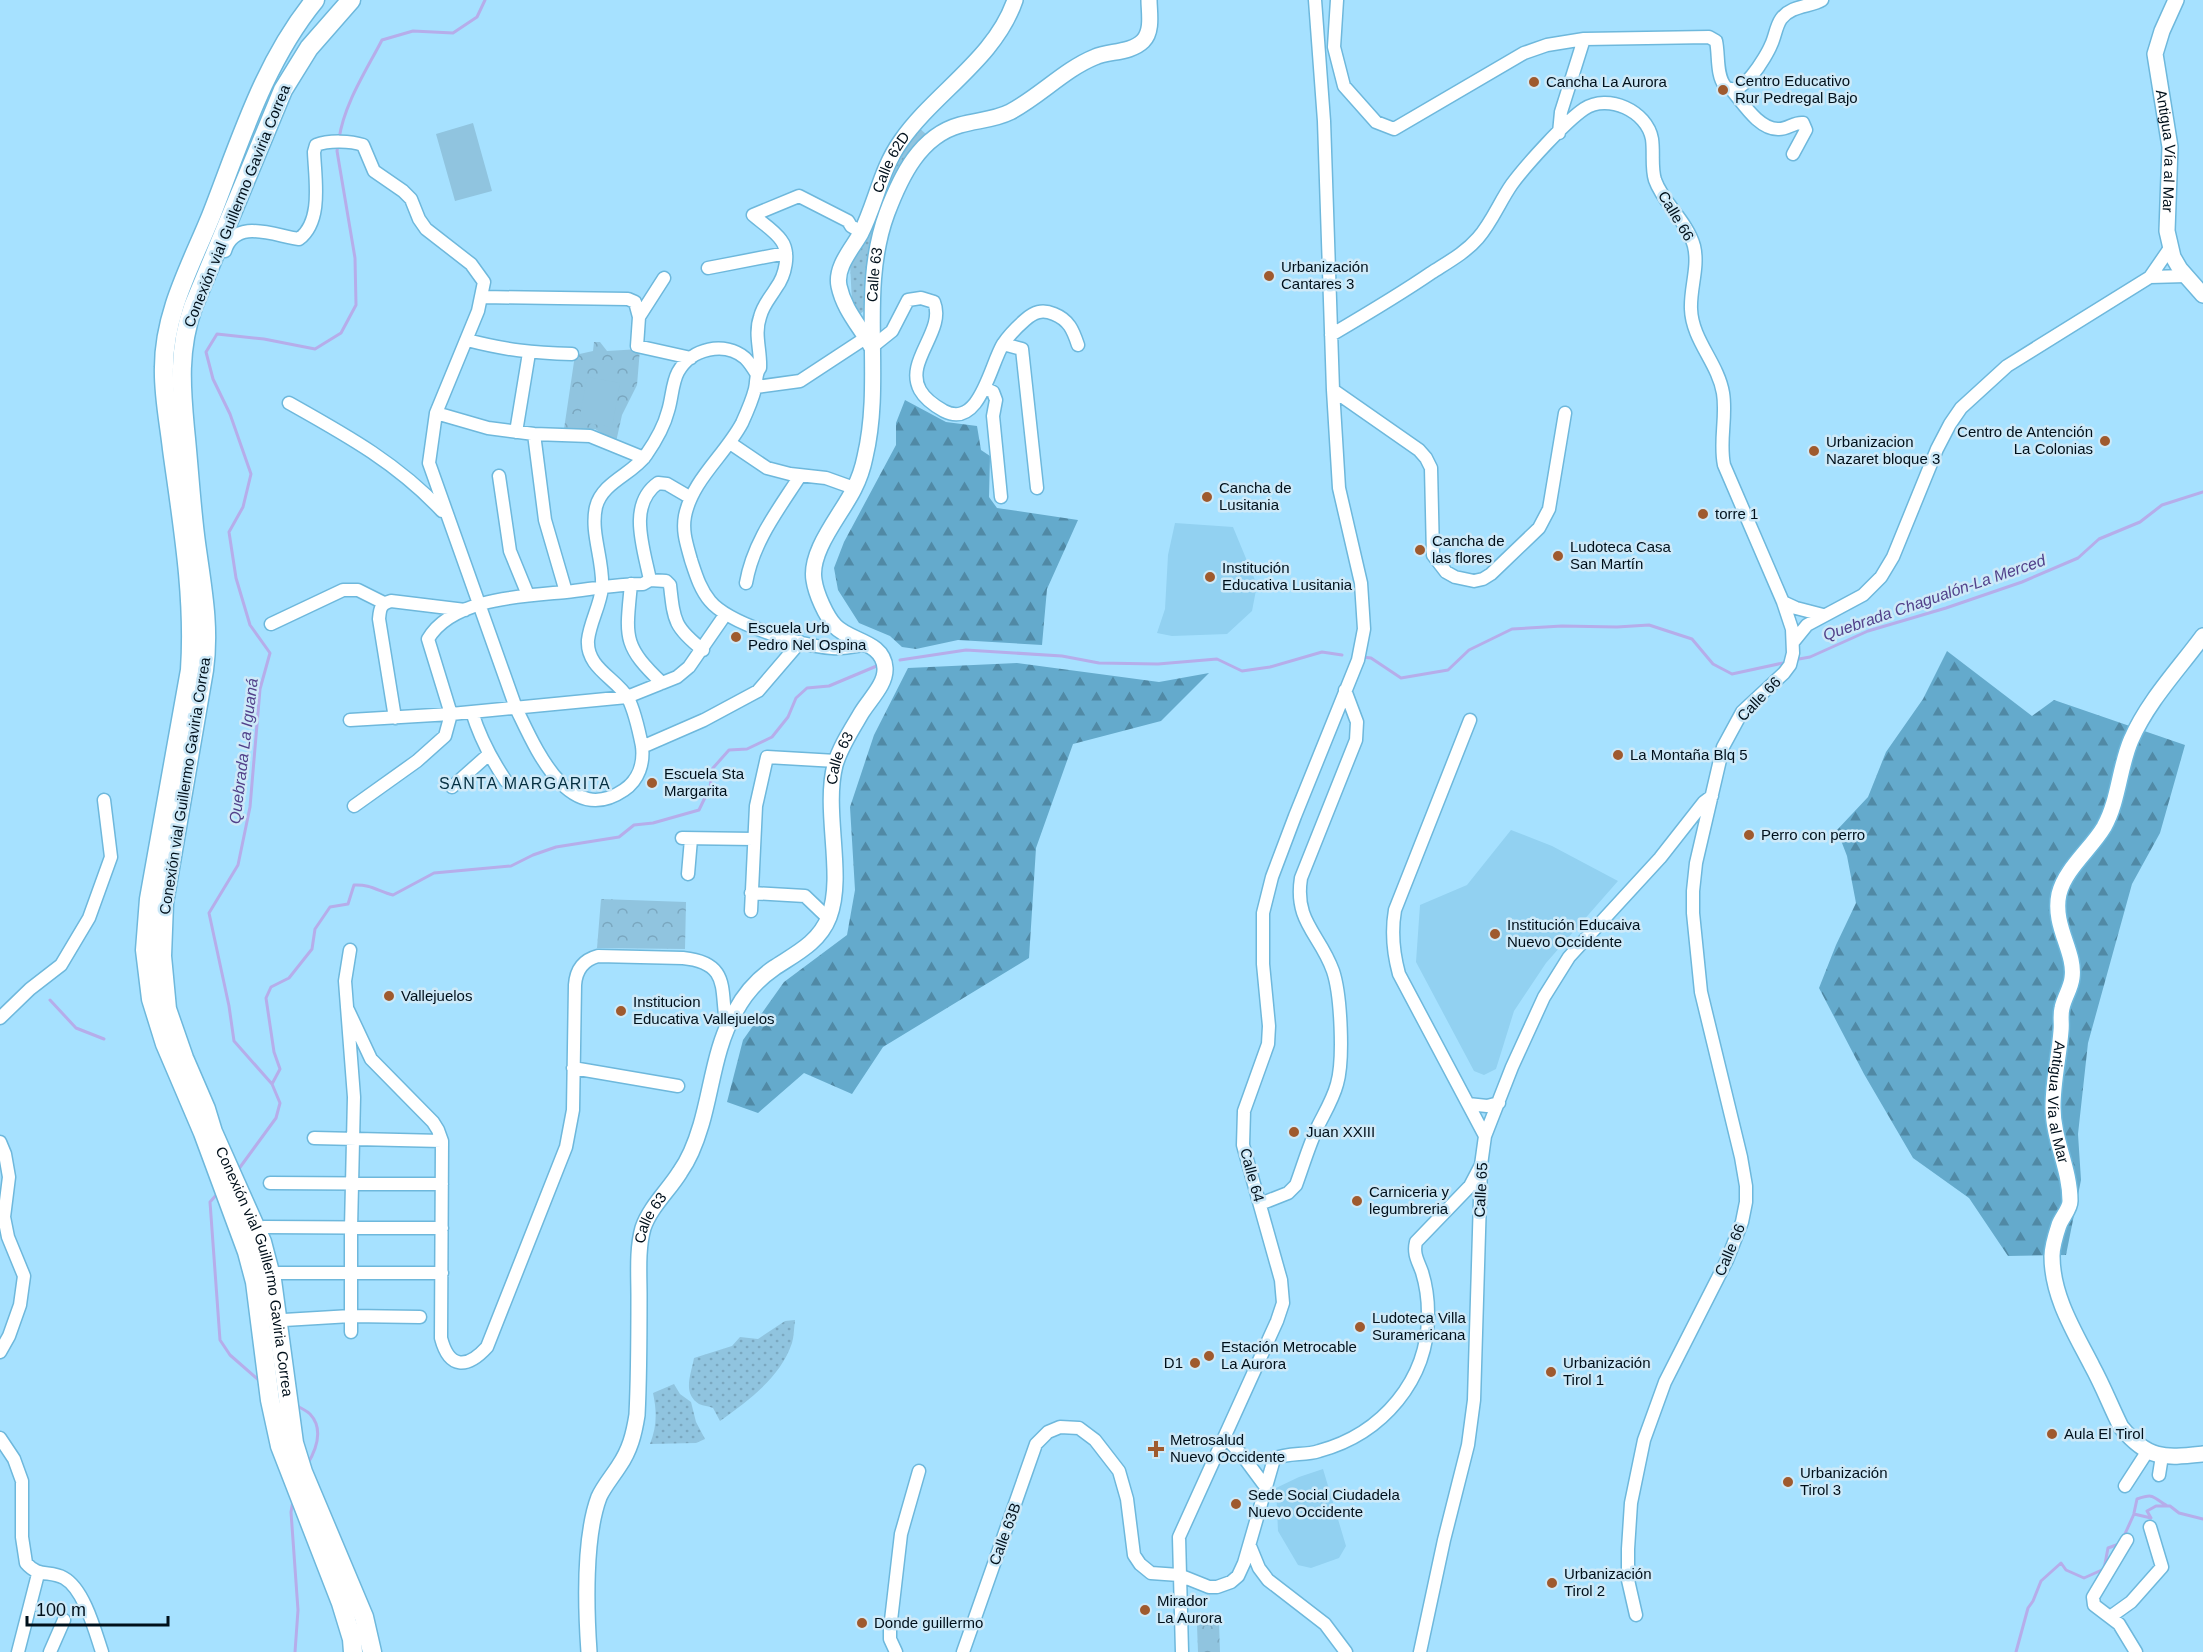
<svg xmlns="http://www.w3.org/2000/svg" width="2203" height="1652" font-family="Helvetica,sans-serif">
  <defs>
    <pattern id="grass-dots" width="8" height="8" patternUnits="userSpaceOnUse" patternTransform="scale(1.5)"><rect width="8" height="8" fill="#90c4df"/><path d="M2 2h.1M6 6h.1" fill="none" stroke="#7aa7bf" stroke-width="1.8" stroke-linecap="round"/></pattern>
    <pattern id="forest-firs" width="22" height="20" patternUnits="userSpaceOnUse" patternTransform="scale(1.5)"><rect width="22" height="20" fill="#64aacc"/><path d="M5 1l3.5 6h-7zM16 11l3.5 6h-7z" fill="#5089a5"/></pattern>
    <pattern id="park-crowns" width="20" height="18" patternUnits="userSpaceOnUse" patternTransform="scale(1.5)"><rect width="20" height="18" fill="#90c4df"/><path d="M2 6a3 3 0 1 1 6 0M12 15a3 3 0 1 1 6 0" fill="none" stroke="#7aa7bf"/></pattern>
  </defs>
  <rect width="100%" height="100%" fill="#a6e1ff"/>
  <path fill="#92d1f1" d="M1175,523L1233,527L1257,585L1252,611L1227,634L1172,636L1157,633L1165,609L1168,555Z
    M1511,830L1552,846L1618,881L1546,963L1514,1011L1496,1069L1484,1075L1474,1071L1416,962L1420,905L1467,885Z
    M1323,1469L1346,1546L1339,1558L1311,1568L1298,1565L1278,1531L1276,1488L1299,1477Z"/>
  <path fill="url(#grass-dots)" d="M919,128L926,134L915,146L888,197L884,200C892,173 903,151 919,128Z
    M883,201L887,205L865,310L859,315L852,302L850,264Z
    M795,1320C794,1327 794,1336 792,1343C780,1378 749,1400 720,1421L713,1408C708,1406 704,1406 699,1404C682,1393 691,1375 694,1358L732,1346L740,1337L758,1339L785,1321Z
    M674,1384L680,1394L691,1402L696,1422L705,1439L696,1443L650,1444C657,1426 657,1412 653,1393Z"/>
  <path fill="url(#forest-firs)" d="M905,400L946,422L977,426L981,450L990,456L989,497L997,508L1078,520L1047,589L1042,645L958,640L916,649L902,647L890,636L859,623L838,590L834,568L844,542L896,445V423Z
    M1947,651L2032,716L2054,700L2185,745L2160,833L2132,884L2088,1043L2078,1134L2081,1180L2066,1255L2008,1256L1969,1198L1913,1158L1864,1074L1819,988L1836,945L1856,903L1847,856L1837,830L1868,797L1886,752L1923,699Z
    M1017,663L1159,682L1209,673L1161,721L1073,744L1036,848L1029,958L883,1047L852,1094L804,1073L758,1113L727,1102L743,1040L784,982L847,935L855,890L850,807L874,735L908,668Z"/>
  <path fill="url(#park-crowns)" d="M594,342H600L607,351L640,349L637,385L622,415L616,442L595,429H564L575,355L593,351Z
    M601,899L686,902L685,949L597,948Z
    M1219,1623L1220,1652H1198L1197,1625Z"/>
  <path fill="#90c4df" d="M473,123L492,191L455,201L436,134Z
    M587,377L620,383L612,427L579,422Z"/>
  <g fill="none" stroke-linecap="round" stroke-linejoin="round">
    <path stroke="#b6adea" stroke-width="3" d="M339,139C344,104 366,71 382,40L413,31L453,33L477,17L485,0
      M1362,657L1371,658L1401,678L1448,670L1469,650L1512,629L1562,626L1617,627L1649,625L1692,639L1713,664L1732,674L1783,663
      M1799,659L1810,657L1868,631L1946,608L2022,582L2078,558L2099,539L2140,522L2162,505L2203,492
      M900,660L966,650L1062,656L1099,663L1158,664L1217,659L1242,671L1270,667L1322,652L1342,655
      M50,1000L76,1028L104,1039
      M272,1084L280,1069L274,1052L266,998L271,987L289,978L312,949L315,929L330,907L348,904L354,885C370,884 378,891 393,895L434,873L511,866L533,855L556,847L619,837L634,825L653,823L699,810L710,787L713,768L729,750L747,749L772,737L788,717L796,698L807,688L829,686L879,665
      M238,1170L276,1118L280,1103L272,1084L234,1041L229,1006L209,913L238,865L250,807L260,689L270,653L250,625L236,578L229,532L243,507L251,474L230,414L213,379L206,352L217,334L264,339L315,349L341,333L356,305L355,258L337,151L338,145
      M218,1193L210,1202L220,1340L230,1355L261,1382
      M297,1406C301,1408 307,1411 310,1414C324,1429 316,1450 307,1465
      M293,1501L291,1512L298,1610L295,1652
      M2134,1513L2137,1499C2155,1493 2152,1497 2166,1505
      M2124,1536L2134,1514L2151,1518L2147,1511L2156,1506H2170L2179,1513L2203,1519
      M2016,1652L2028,1608L2033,1601L2041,1581L2061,1563L2066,1570L2084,1578L2104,1569L2108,1548L2119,1544"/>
    <defs>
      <path id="minor" d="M1337,0L1334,47L1344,86L1376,122L1394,129L1524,53L1547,45L1584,39L1561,112L1559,133
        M1584,39L1709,37L1716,41C1719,54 1716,75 1725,86C1740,102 1767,55 1771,45C1775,37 1776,26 1781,19C1791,5 1811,7 1822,0
        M1731,89C1743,103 1759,130 1779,129C1788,129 1794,122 1803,123L1806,130L1793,154
        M861,232L851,226L848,221L799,196L753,215C762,223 774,230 781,240C791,253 785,276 776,288C770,298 763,305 760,317C754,334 761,351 760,368C755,374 757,381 755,389C752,401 747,412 742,423C725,455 692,480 685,516C682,532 687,545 691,560C696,575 700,589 710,601C729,624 802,646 832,648C844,649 856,646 868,644
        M2170,248L2150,277L2186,276
        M225,251C235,217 275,236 299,239C323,221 315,179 314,152L316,145C329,140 351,141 363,145L374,171L403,191L411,199L419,219L426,229L471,264L484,282L478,311L436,413L429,463L516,708C535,747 568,828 624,790C639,780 644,763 642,746C639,731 635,712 628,698C616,678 586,668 588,640C590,622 600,606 602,588C604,561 590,533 596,507C602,482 633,474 646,455C655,442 664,427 668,411C672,399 672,383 678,372C691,348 725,341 745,358C749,362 753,368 756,373
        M708,268L786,253
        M482,297L628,299L635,302L639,317L637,346L691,358
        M639,317L664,278
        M1331,335C1365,315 1399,295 1431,273C1448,262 1465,253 1478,238C1492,222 1500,201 1512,184C1526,165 1565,122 1584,109C1608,93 1647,111 1652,139C1654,153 1651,167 1655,180C1663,203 1687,221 1694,246C1699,267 1690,288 1691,309C1692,340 1718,363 1723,393C1727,417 1719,441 1724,465L1783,602L1792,629L1793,653L1790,665L1784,673L1742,712L1723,747L1696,863L1693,891V913L1701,992L1741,1157L1746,1186V1202L1742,1222L1727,1260L1665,1382L1644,1440L1631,1503L1628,1549V1580L1636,1615
        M467,340C506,350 532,353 572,354
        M1003,344L1022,349L1037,488
        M872,347L892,331L908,300L921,298L934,302C946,331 904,361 920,390C925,399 935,406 944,411C980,429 990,365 1003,344C1009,335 1017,327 1025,320C1034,312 1042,309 1054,314C1069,320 1073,330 1078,345
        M756,387L800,381L867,337
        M984,388L993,392L996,400L993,416L1001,497
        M1333,390L1419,450L1426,458L1431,468L1433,555L1446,572L1455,577L1474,581L1483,579L1491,574L1539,528L1549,509L1565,413
        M289,403C346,435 397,463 442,511
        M436,413L488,428L534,434L590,436L644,458
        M516,432L529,353
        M534,434L545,520L566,592
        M730,443L767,468L790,474L826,478L854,488
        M499,476L510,551L528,595
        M650,580C644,549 627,505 658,483L667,484L691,498
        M746,583C753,542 778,510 800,476
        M631,584C626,637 622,645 662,683
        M1783,602L1796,608L1823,615
        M271,624L343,590H358L384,603
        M1794,641L1807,625L1863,595L1881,577L1893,557L1937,449L1950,424L1961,408L2007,366L2150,277
        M472,712C480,738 491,759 506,781
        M395,718L379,619C380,609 380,604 391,601L465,610
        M350,720L451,714L627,697L677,677L689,667L725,615
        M1470,720L1395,910C1391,933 1393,952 1399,974L1485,1136
        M642,747L704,720L758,691L800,642
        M452,787L488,755
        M354,806L417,761L445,736L451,714L428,639C452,598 523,596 566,592C592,589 617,584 643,584L650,580L666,581L670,585C674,621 674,627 703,650
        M682,838L754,839
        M688,874L691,839
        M751,893L805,896L829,919
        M751,911L756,806L767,757L836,761
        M350,950L345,981L354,1097L351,1228V1332
        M348,1010L371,1059L433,1122L438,1130L442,1141L441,1338C449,1369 467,1369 487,1347L566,1147L573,1110L575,985C576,970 583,960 598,956L683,958C733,963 719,993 727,1026
        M0,1018L30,989L61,965L89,918L111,857L104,800
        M573,1068L678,1086
        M1468,1104L1487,1106L1499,1103
        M314,1138L442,1141
        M0,1142L5,1154L9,1177L4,1217L8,1237L24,1276L20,1305L9,1336L0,1352
        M270,1183L442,1184
        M1260,1204L1288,1193L1296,1185C1303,1166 1309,1145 1318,1126C1325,1112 1333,1099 1337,1084C1344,1060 1341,995 1333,971C1320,934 1294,922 1301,878L1356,740L1357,722L1345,690
        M264,1227L442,1228
        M276,1273H442
        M284,1320L351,1316L420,1317
        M1225,1437L1242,1455L1265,1486
        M0,1438L14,1459L22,1481V1537L26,1563C39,1578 49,1570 64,1578C84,1589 95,1631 102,1652
        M2159,1475L2162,1456
        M2125,1486L2147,1452
        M2127,1540L2093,1597L2094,1605L2119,1624L2136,1652
        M1250,1546L1259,1568L1268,1580L1325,1624L1346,1652
        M2110,1617L2131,1602L2162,1567L2150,1527
        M18,1652L38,1574
        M50,1652L64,1620
        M896,1652L890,1639V1629L901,1534L919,1471
        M963,1652L1036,1444L1048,1432L1060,1427L1079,1428L1095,1440L1119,1471L1127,1499L1134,1555L1140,1564L1151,1573L1179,1575L1209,1587H1217L1231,1582L1238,1576L1244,1563L1274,1459C1289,1452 1304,1456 1319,1451C1382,1434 1429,1380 1428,1313C1428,1300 1426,1285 1422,1272C1418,1261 1413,1254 1416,1242L1470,1186L1481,1165
        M1182,1652L1179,1537L1277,1321L1283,1303L1281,1280L1243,1145L1244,1111L1268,1044L1269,1026L1263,964V913L1272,877L1295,816L1358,660L1364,629L1361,583L1339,488L1333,390L1324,121L1315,0
        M1420,1652L1444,1540L1468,1445L1474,1400L1481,1165L1485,1136L1512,1067L1544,997L1569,957L1660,858L1704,802L1712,796"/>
      <g id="major">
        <path id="s1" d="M2176,0L2162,31L2155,54L2170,147L2167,231L2173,257L2180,269L2203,295"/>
        <path id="s2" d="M871,346C860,326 844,310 839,286C835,267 852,249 861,233C876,203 881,169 901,141C935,92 995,59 1015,0"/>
        <path id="s3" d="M2203,636C2178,670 2148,701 2131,740C2119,768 2119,800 2104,827C2091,849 2065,869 2059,894C2052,926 2076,952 2072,978C2071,988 2064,998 2062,1008C2060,1016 2062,1023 2061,1031C2059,1057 2053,1081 2053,1107C2053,1140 2070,1168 2070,1201C2070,1209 2062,1217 2059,1225C2056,1234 2052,1247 2052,1256C2052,1296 2074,1331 2092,1366C2103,1386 2111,1407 2121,1427C2148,1460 2164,1458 2203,1454"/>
        <path id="s4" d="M589,1652C586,1609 584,1537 599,1497C604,1486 612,1477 619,1466C630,1450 634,1434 637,1415C639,1376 639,1336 639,1296C639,1275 637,1249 643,1228C650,1207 669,1190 680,1172C690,1158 696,1142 701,1125C712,1088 715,1046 735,1012C744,995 758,979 774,968C795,954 819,943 829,917C845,875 823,812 835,765C840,747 852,729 862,712C870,699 886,684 885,668C883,641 850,642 835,626C826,616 816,594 814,580C809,551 841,515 854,489C859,479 863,467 865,457C884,377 858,291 887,213C901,176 920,136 960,125C977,120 994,120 1010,112C1039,97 1065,69 1095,57C1109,51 1131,53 1143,41C1153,31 1149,12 1149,0"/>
      </g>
      <g id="highway">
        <path d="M315,0C264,62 240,142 211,216C191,265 164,313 164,367C163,394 169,422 172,449C182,522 195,596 190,670L149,899L145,950L151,999L165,1044L203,1133L247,1252L255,1282L270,1400L280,1446L341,1603L352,1639L353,1652"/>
        <path id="s5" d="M351,0L309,48L283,90L193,307C178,349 181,387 185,429C189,467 191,506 196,543C202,587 210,626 204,670L164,903L162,956L167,1009L184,1058L206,1109L213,1132L262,1242L272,1280L294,1443L303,1472L364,1617L372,1652"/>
      </g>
    </defs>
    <use href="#minor" stroke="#6eb8dc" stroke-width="15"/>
    <use href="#major" stroke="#6eb8dc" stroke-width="18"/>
    <use href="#highway" stroke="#6eb8dc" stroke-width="21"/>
    <use href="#minor" stroke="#fff" stroke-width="12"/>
    <use href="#major" stroke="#fff" stroke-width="15"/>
    <use href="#highway" stroke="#fff" stroke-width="18"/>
  </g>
  <g fill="#9f5a2e" stroke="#cde9f8" stroke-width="2">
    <circle cx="1534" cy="82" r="6"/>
    <circle cx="1723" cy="90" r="6"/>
    <circle cx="1269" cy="276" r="6"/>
    <circle cx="2105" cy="441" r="6"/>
    <circle cx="1814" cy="451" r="6"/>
    <circle cx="1207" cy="497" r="6"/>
    <circle cx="1703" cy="514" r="6"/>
    <circle cx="1420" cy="550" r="6"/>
    <circle cx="1558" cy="556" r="6"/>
    <circle cx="1210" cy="577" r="6"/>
    <circle cx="736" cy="637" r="6"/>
    <circle cx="1618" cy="755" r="6"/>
    <circle cx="652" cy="783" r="6"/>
    <circle cx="1749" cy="835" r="6"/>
    <circle cx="1495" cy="934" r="6"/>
    <circle cx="389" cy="996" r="6"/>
    <circle cx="621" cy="1011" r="6"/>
    <circle cx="1294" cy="1132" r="6"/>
    <circle cx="1357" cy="1201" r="6"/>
    <circle cx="1360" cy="1327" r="6"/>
    <circle cx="1209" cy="1356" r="6"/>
    <circle cx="1195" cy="1363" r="6"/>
    <circle cx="1551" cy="1372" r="6"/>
    <circle cx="2052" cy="1434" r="6"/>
    <path d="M1153 1440h6v6h6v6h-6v6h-6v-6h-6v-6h6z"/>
    <circle cx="1788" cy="1482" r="6"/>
    <circle cx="1236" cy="1504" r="6"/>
    <circle cx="1552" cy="1583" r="6"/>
    <circle cx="1145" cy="1610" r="6"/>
    <circle cx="862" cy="1623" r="6"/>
  </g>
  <g text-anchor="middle" stroke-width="5" stroke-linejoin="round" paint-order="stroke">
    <g font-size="15" fill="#00101b" stroke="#cde9f8" text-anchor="start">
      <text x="1735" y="86">Centro Educativo<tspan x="1735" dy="17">Rur Pedregal Bajo</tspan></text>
      <text x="1546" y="87">Cancha La Aurora</text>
      <text x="1281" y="272">Urbanización<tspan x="1281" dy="17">Cantares 3</tspan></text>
      <text x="2093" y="437" text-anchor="end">Centro de Antención<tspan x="2093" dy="17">La Colonias</tspan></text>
      <text x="1826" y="447">Urbanizacion<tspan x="1826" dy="17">Nazaret bloque 3</tspan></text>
      <text x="1219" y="493">Cancha de<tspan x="1219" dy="17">Lusitania</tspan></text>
      <text x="1715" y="519">torre 1</text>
      <text x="1432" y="546">Cancha de<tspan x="1432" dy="17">las flores</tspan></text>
      <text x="1570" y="552">Ludoteca Casa<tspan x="1570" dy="17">San Martín</tspan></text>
      <text x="1222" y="573">Institución<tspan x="1222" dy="17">Educativa Lusitania</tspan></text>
      <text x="748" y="633">Escuela Urb<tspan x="748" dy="17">Pedro Nel Ospina</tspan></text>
      <text x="1630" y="760">La Montaña Blq 5</text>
      <text x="664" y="779">Escuela Sta<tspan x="664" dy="17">Margarita</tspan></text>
      <text x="1761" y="840">Perro con perro</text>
      <text x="1507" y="930">Institución Educaiva<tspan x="1507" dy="17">Nuevo Occidente</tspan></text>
      <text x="401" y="1001">Vallejuelos</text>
      <text x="633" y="1007">Institucion<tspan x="633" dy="17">Educativa Vallejuelos</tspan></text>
      <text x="1306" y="1137">Juan XXIII</text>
      <text x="1369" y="1197">Carniceria y<tspan x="1369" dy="17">legumbreria</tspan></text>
      <text x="1372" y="1323">Ludoteca Villa<tspan x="1372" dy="17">Suramericana</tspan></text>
      <text x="1221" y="1352">Estación Metrocable<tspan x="1221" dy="17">La Aurora</tspan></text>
      <text x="1183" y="1368" text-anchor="end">D1</text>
      <text x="1563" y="1368">Urbanización<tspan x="1563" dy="17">Tirol 1</tspan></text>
      <text x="2064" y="1439">Aula El Tirol</text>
      <text x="1170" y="1445">Metrosalud<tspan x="1170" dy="17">Nuevo Occidente</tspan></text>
      <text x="1800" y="1478">Urbanización<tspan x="1800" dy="17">Tirol 3</tspan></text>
      <text x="1248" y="1500">Sede Social Ciudadela<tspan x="1248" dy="17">Nuevo Occidente</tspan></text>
      <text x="1564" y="1579">Urbanización<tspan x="1564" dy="17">Tirol 2</tspan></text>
      <text x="1157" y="1606">Mirador<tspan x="1157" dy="17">La Aurora</tspan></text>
      <text x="874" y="1628">Donde guillermo</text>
    </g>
    <g font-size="15" fill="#00101b" stroke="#cde9f8">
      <text dy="5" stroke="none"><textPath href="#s1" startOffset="156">Antigua Vía al Mar</textPath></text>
      <text dy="5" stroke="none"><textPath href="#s2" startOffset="204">Calle 62D</textPath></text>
      <text transform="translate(237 206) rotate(-68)" y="5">Conexión vial Guillermo Gaviria Correa</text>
      <text transform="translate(1676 216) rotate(59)" y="5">Calle 66</text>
      <text dy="5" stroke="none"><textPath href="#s4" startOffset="1509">Calle 63</textPath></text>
      <text transform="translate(1759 699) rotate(-46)" y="5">Calle 66</text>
      <text dy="5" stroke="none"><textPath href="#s4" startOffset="969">Calle 63</textPath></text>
      <text transform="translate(185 786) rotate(-81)" y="5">Conexión vial Guillermo Gaviria Correa</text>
      <text dy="5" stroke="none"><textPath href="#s3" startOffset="512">Antigua Vía al Mar</textPath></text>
      <text transform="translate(1252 1175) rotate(75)" y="5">Calle 64</text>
      <text transform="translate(1481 1190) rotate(-87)" y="5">Calle 65</text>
      <text dy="5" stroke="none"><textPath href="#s4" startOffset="447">Calle 63</textPath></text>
      <text transform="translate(1730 1250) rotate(-67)" y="5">Calle 66</text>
      <text dy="5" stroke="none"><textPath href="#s5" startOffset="1335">Conexión vial Guillermo Gaviria Correa</textPath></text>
      <text transform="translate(1005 1534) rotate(-70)" y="5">Calle 63B</text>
    </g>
    <g font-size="16" font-style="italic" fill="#52418a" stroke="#cde9f8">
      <text transform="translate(1934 597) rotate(-19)" y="6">Quebrada Chagualón-La Merced</text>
      <text transform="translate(243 751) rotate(-83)" y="6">Quebrada La Iguaná</text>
    </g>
    <g font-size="16" letter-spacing="1.5" fill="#042f41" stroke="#cde9f8">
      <text x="525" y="789">SANTA MARGARITA</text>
    </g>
  </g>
  <path d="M27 1616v9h141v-9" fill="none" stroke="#00101b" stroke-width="3"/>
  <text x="36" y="1616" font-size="18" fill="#00101b" stroke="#cde9f8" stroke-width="4.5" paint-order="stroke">100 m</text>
</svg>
